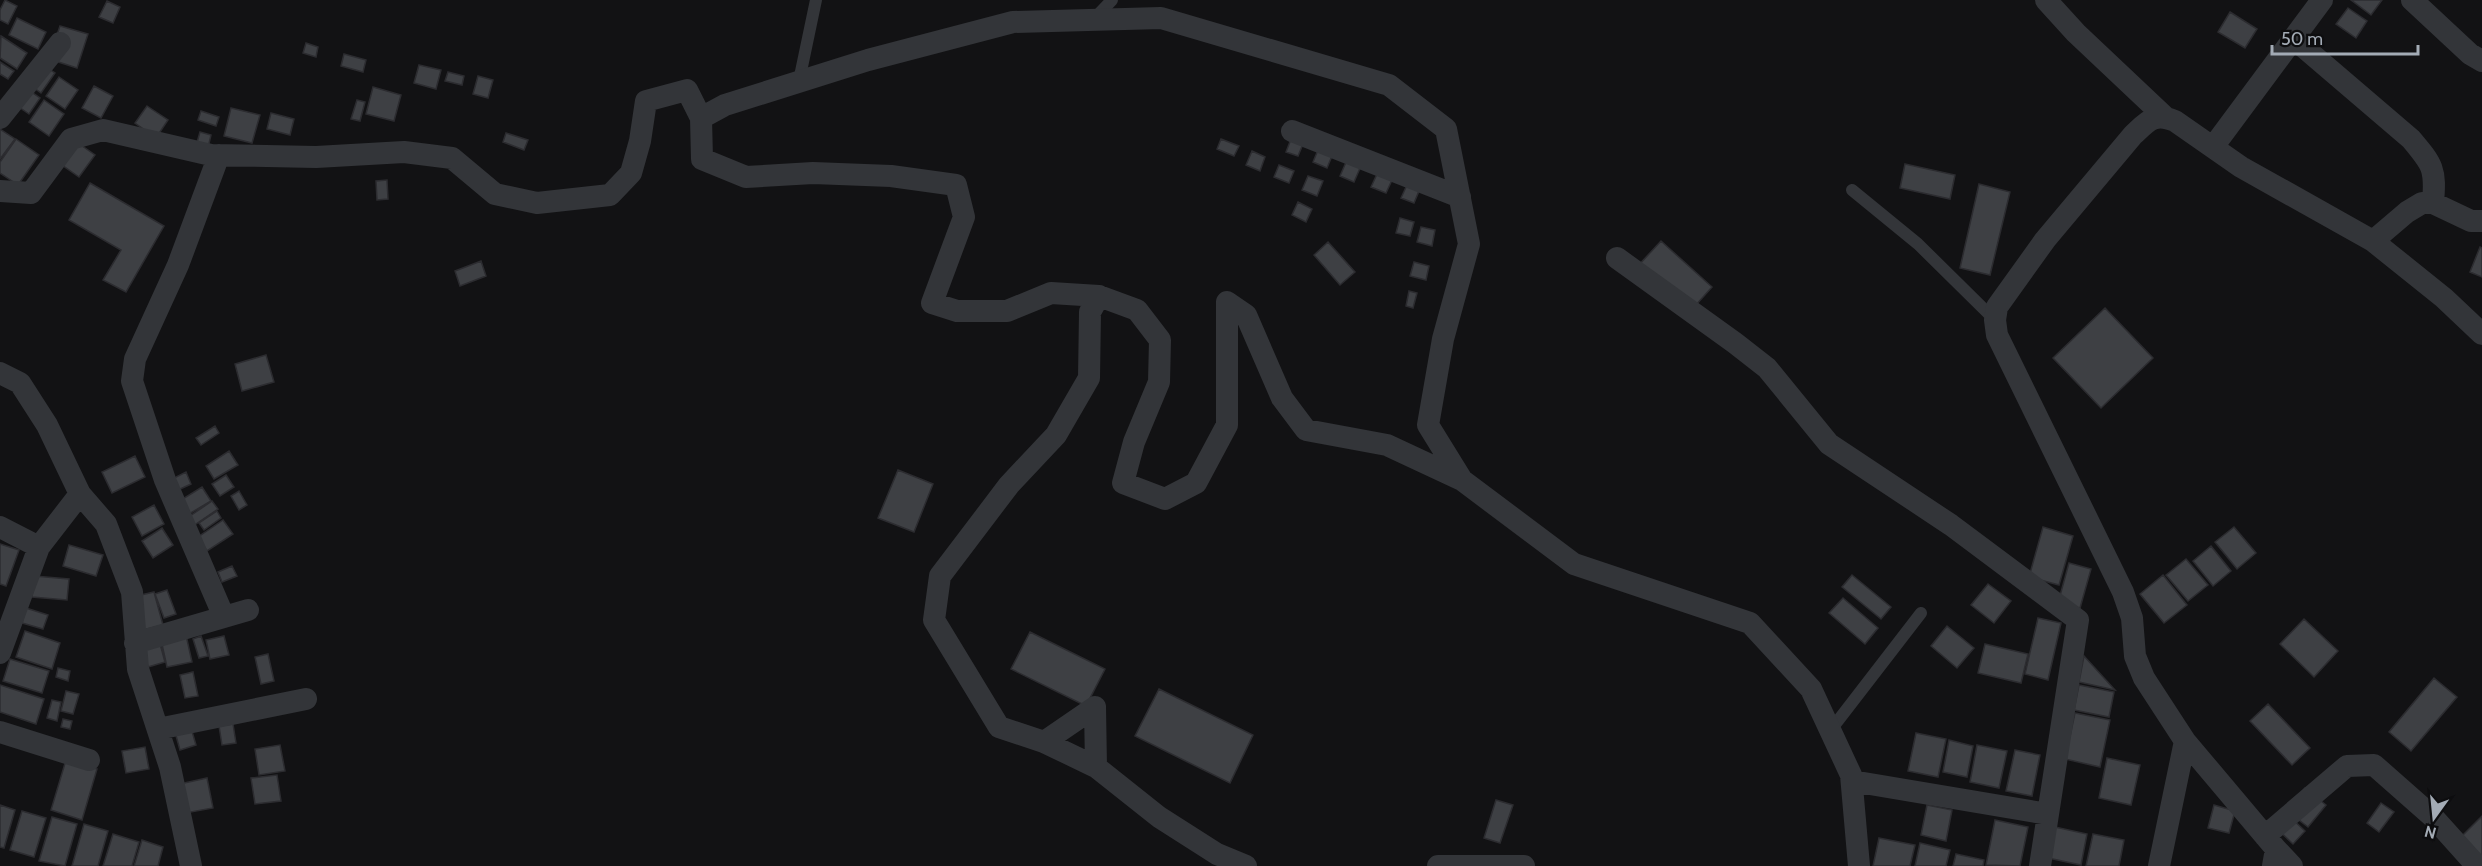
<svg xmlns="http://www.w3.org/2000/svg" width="2482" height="866" font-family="Cabin,sans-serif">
  <rect width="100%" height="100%" fill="#121214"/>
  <path fill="#3e4044" stroke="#2c2c30" stroke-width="1.5" d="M5,0L17,6L8,24L0,20V10Z
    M2351,0H2382L2371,15Z
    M107,1L120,7L113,23L99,17Z
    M2348,8L2367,21L2356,38L2336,24Z
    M2230,12L2257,29L2245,48L2218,32Z
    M17,18L46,32L38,49L9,35Z
    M60,26L88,34L77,68L49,59Z
    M1,36L27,53L17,69L0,58Z
    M306,43L318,47L316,57L303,53Z
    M344,54L366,60L363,72L341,66Z
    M0,62L14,71L8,79L0,74Z
    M40,63L55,73L41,93L26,82Z
    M419,65L441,70L436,89L414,83Z
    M448,72L464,76L462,85L445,81Z
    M478,76L493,80L488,98L473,94Z
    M59,77L78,90L65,109L46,96Z
    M17,82L40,98L29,114L6,98Z
    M94,86L113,96L101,118L82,108Z
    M373,87L401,95L394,121L366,114Z
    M44,100L64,114L49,136L29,122Z
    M357,100L365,102L360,121L351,119Z
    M147,106L168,120L156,138L135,123Z
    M231,108L260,115L252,143L224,136Z
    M201,111L219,117L216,126L198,120Z
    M271,113L294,119L290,135L267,129Z
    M0,129L15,139L0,159Z
    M200,132L211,135L208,148L196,146Z
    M506,133L528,140L524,150L503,142Z
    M16,139L39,155L18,185L0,173V162Z
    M1221,139L1239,146L1234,156L1217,149Z
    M1291,139L1303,144L1298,156L1286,152Z
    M78,143L95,155L79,177L62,165Z
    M1318,150L1332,156L1327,168L1313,162Z
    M1252,151L1265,157L1260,171L1246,165Z
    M1347,160L1361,166L1354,182L1340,176Z
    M1905,164L1955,175L1950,199L1900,188Z
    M1279,165L1294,171L1289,183L1274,177Z
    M1378,172L1393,178L1386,193L1371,187Z
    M1308,176L1323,181L1317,196L1302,190Z
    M387,180L388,199L377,200L376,181Z
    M90,183L164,226L126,292L103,280L121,250L69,220Z
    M1979,184L2010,192L1990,275L1960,268Z
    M1407,185L1419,191L1414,203L1401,198Z
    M1298,202L1312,209L1306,222L1292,215Z
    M1400,218L1414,222L1410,236L1396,233Z
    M1421,227L1435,230L1432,246L1417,242Z
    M1661,241L1712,287L1687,315L1636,268Z
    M1328,242L1355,272L1340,285L1314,255Z
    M2480,247L2482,248V277L2470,272Z
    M481,261L486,276L460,286L455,271Z
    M1414,262L1429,266L1426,280L1410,276Z
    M1409,291L1417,293L1413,308L1406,306Z
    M2105,308L2153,358L2101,408L2053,358Z
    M266,355L274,382L242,391L235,364Z
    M215,426L219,433L201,445L196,438Z
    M229,451L238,465L214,479L206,466Z
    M135,456L145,477L112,493L102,472Z
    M898,470L933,484L914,532L878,518Z
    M186,472L191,484L176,491L170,480Z
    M226,475L234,487L220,496L212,484Z
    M202,487L211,501L189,514L181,500Z
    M239,491L247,505L239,510L231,496Z
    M212,501L218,509L193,526L187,518Z
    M154,505L164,524L142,536L132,517Z
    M217,511L221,518L204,530L199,523Z
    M223,520L233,534L207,551L198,537Z
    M2043,527L2073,536L2059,585L2029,577Z
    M2234,527L2256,553L2237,569L2215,542Z
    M162,528L173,545L153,558L142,541Z
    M0,544L19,550L6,586L0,584Z
    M69,545L103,555L96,576L63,566Z
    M2211,546L2231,571L2213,586L2193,561Z
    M2186,559L2208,585L2188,601L2166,575Z
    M2069,563L2091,569L2080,608L2058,603Z
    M232,566L237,576L222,582L218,572Z
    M1852,575L1891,607L1881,619L1842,587Z
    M2163,575L2187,605L2164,623L2140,594Z
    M34,576L69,579L67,600L32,597Z
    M1988,584L2011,601L1994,623L1971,605Z
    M167,590L176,614L164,618L155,594Z
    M154,592L163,625L139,631L132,597Z
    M1843,598L1878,628L1865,644L1829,613Z
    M26,608L48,615L43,629L22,623Z
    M2038,618L2061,623L2048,680L2025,674Z
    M2304,619L2338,651L2314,677L2280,644Z
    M1947,626L1974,648L1957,668L1931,646Z
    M25,631L60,643L52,669L16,657Z
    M1030,632L1105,669L1086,706L1011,669Z
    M186,635L192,662L167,667L161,640Z
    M201,636L208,656L199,658L193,639Z
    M224,636L229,655L210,659L206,640Z
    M159,640L165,662L148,667L142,644Z
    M1985,644L2028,654L2021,683L1978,673Z
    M268,654L274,681L261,684L255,657Z
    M2084,656L2115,690L2079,682Z
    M10,659L49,671L42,693L3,681Z
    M58,668L70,671L68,681L56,677Z
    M193,672L198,696L185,698L180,675Z
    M2434,678L2457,697L2411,751L2389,732Z
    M0,685L44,699L36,724L0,712Z
    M2079,685L2114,692L2109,717L2074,710Z
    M1159,689L1253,735L1230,783L1135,736Z
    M66,691L79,694L73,714L61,711Z
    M52,700L61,702L57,721L47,718Z
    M2268,704L2310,748L2292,765L2250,721Z
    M2075,713L2110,720L2100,767L2065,759Z
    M63,719L72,721L70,729L61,727Z
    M189,721L196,745L180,750L173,725Z
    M233,724L236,743L222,745L219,726Z
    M1916,733L1946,739L1938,777L1908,771Z
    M1949,740L1973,746L1967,777L1943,772Z
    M280,745L285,771L259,775L255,749Z
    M1977,745L2007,751L1999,788L1970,782Z
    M145,747L149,769L126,773L122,751Z
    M2015,750L2040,755L2032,796L2006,791Z
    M2107,758L2140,765L2131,805L2099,798Z
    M66,760L97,769L82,820L51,810Z
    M277,775L281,801L255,804L251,778Z
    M207,778L213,808L180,814L175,785Z
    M2305,788L2326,805L2308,827L2286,810Z
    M1496,800L1513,805L1500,843L1484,838Z
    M2381,803L2394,812L2379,832L2367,823Z
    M0,805L15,810L4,848L0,847Z
    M1927,805L1952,810L1946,841L1921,835Z
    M2214,805L2235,811L2229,833L2208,828Z
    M22,811L46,818L34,857L10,850Z
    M2285,812L2305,831L2293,844L2273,825Z
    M2482,816V866L2456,842Z
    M52,817L77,824L65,866L39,861Z
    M1995,820L2028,827L2020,866L1986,865Z
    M84,824L108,831L98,866H72Z
    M2055,827L2087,834L2081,865L2048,858Z
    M113,834L139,842L132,866H103Z
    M2093,834L2124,840L2119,866H2086Z
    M1879,838L1915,845L1910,866H1873Z
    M142,840L163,847L158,866H134Z
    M1920,843L1950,850L1946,866H1915Z
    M1956,854L1984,860L1983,866H1953Z"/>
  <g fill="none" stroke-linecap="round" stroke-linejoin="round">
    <path stroke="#333539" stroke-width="12" d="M1094,19L1112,0
      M799,81L816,0
      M1852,190L1918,244L1995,320
      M1830,731L1921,613"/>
    <path stroke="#333539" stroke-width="22" d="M2046,0L2076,33L2165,117
      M2412,0L2470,54L2482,61
      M2293,38L2411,139C2433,165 2436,169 2433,203
      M0,118L60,43
      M1292,131L1460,197
      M2213,147L2322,0
      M219,155L178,265L135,359L132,381L165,480L224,617
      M0,191L31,193L71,139L103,130L211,155L316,157L404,152L452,158L495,194L537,203L610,195L631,173L640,141L646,101L687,90L701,118
      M2373,241L2407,212L2422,203H2433L2471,221H2482
      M1617,258L1735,343L1767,368L1829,444L1951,525L2078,620L2040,866
      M1099,296L1051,293L1007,311H957L932,303L964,217L956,185L891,176L813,173L746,177L702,159L701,118L725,105L868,60L1013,22L1161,18L1389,85L1446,129L1469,244L1443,339L1428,425L1462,480
      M0,373L20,383L47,425L80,494L39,547L0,527
      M80,494L106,524L132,592L138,669L170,767L191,866
      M135,643L248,610
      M0,653L39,547
      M1095,707L1044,742L999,727L934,620L940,576L1009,485L1056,435L1089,378L1090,312L1099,296L1137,310L1160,340L1159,382L1134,442L1123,483L1165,499L1196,483L1227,425V302L1246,315L1282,398L1306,430L1387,445L1462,480L1574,564L1750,623L1811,689L1851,775L1859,866
      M1095,707L1096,767
      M158,729L306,699
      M0,732L89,760
      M2185,741L2276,849
      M1044,742L1096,767L1159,817L1217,854L1246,866
      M1852,781L2048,814
      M2265,836L2347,766L2374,765L2433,817L2477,866
      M1438,866H1524
      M2159,866L2185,741L2144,678L2135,656L2132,618L2123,592L1997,335L1995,320L1997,307L2045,240L2133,135C2148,121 2154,112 2175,121L2241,167L2373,241L2444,298L2482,334
      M2273,866L2276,849L2292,866"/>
  </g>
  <g transform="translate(2434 818) rotate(195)" stroke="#0d0d0f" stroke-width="4.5" paint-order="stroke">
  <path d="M0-4.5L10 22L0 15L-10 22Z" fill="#a3abb5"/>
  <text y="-9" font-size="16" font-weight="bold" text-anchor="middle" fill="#a3abb5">N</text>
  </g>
  <path d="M2272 45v9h146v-9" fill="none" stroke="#a3abb5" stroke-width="3"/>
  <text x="2281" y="45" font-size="18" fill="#a3abb5" stroke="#0d0d0f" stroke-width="4.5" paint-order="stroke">50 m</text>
</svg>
